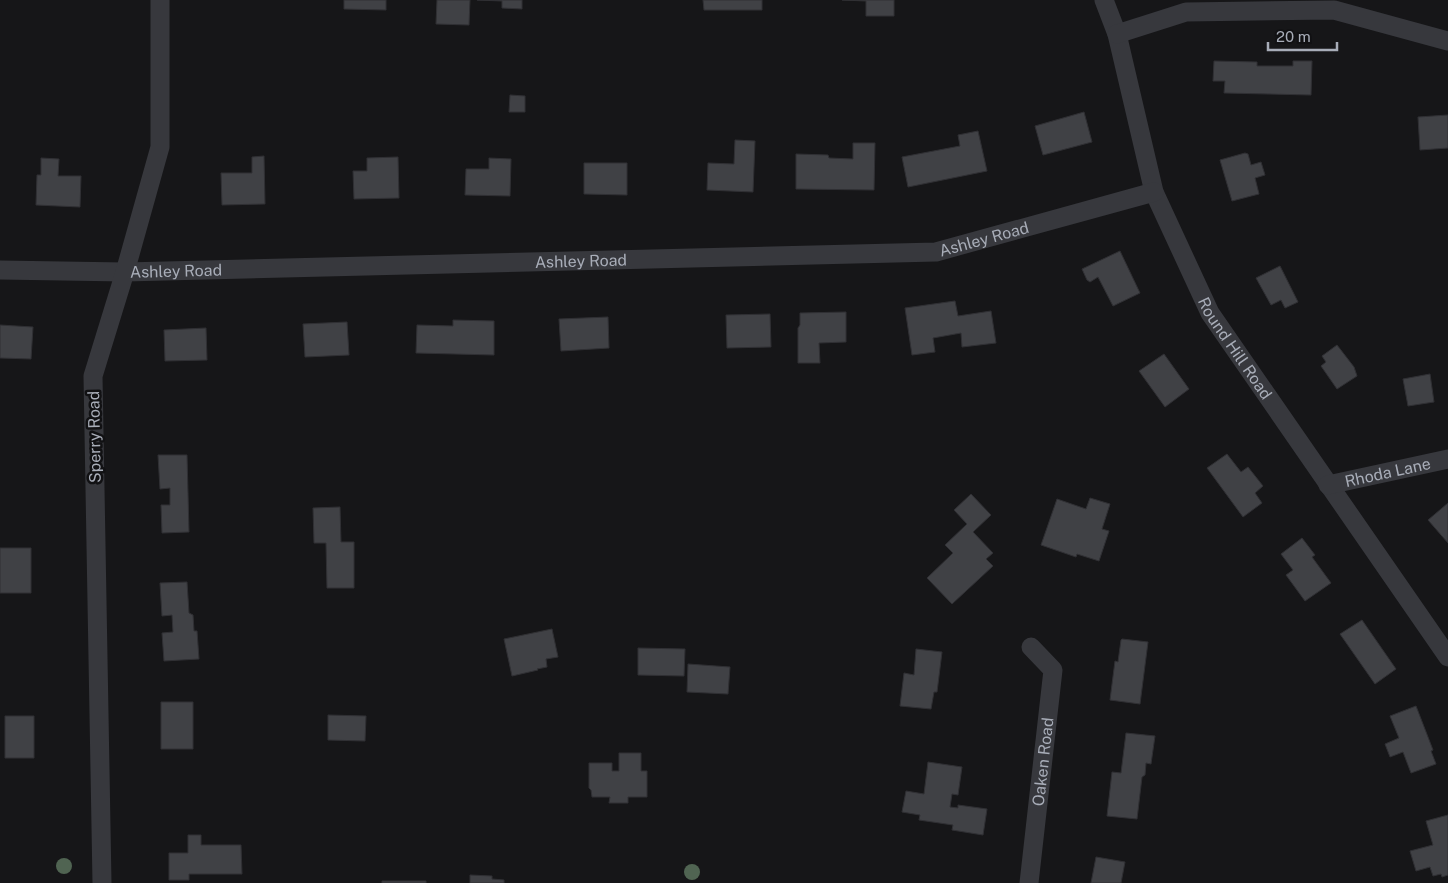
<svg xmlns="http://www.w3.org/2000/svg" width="1448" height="883" font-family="'Public Sans',sans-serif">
  <rect width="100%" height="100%" fill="#161618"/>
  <path fill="#404145" stroke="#303034" d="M344,0H386V10L344,9Z
    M437,0H470L469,25L436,24Z
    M477,0H522V9L502,8V1Z
    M703,0H762V10H704Z
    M842,0H894V16H866V1Z
    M1214,61L1257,62V66H1293V61H1312L1311,95L1224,93L1225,81H1213Z
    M510,95L525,96V112H509Z
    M1084,112L1092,142L1043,155L1035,126Z
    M1448,115V148L1420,150L1418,117Z
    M978,131L987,171L908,187L902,157L960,146L958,135Z
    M735,140L755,141L753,192L707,190L708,163L734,164Z
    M853,143H875L874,190L796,189V154L828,155L829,158L853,159Z
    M1245,153L1248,154L1251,165L1261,162L1265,175L1255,178L1259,194L1232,201L1220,160Z
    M264,156L265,204L222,205L221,173H252V157Z
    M398,157L399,198L354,199L353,171H367V158Z
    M41,158L59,159L58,176H81L80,207L36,205L37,175H41Z
    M489,158L511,159L510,196L465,195L466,169H489Z
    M584,163H627V195L584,194Z
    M1120,251L1140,293L1113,306L1098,277L1090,282L1087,280L1082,269Z
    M1280,266L1298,302L1285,308L1281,300L1271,305L1256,278Z
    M955,301L958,316L991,311L996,343L962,347L961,333L933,338L935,352L912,355L905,308Z
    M846,312V342L819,343L820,363H798V328L800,325V313Z
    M770,314L771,347L727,348L726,315Z
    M608,317L609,348L561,351L559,319Z
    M453,320L494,321V355L416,353L417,325L453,326Z
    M347,322L349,355L305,357L303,324Z
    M0,325L33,327L31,359L0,358Z
    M206,328L207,360L165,361L164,330Z
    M1337,345L1354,367L1357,376L1337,389L1321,366L1326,362L1322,356Z
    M1164,354L1189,389L1165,407L1139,371Z
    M1430,374L1434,402L1408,406L1403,379Z
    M1227,454L1241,472L1248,467L1263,486L1255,493L1262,503L1243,517L1207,468Z
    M158,455H187L189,532L162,533L161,505H170V488L160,489Z
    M971,494L991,515L973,532L993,553L986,559L993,566L952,604L927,578L953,553L945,545L967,524L954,510Z
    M1090,498L1110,504L1102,529L1109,531L1099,561L1077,554L1076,557L1041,545L1057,499L1086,509Z
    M1448,503V543L1428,520Z
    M340,507L341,542H354V588H327L326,543H314L313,508Z
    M1302,538L1315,555L1312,557L1331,583L1305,601L1286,575L1293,570L1281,554Z
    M0,548H31V593H0Z
    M187,582L189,613L193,615L194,631H197L199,659L164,661L162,633L173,632L172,615L162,616L160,583Z
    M1362,620L1396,669L1375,684L1340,634Z
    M552,629L558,657L546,659L547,667L537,669L538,670L512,676L504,639Z
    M1122,639L1148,642L1140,704L1110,700L1115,661L1118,662L1121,640Z
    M638,648L685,649L684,676L638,675Z
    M916,649L942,652L937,692H934L931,709L900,706L904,673L914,675Z
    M688,664L730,667L728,694L687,692Z
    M161,702H193V749H161Z
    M1416,706L1433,750L1431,751L1436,764L1411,773L1403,752L1390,757L1385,744L1399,738L1390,716Z
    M328,715L366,716L365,741L328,740Z
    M5,716H34V758H5Z
    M1126,733L1155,736L1151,764L1146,763L1145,775L1142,777L1137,819L1107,816L1112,772L1121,773Z
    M619,753H641V771H647V797H628V803H609L610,797H592L591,790L589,788V763H612V771H619Z
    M928,762L962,767L958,795L952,794L950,807L958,808V805L987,809L983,835L952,830L953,825L919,820L920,815L902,812L906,791L924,794Z
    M1448,815V875L1442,877L1441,874L1433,876L1430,867L1416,871L1410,851L1433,845L1426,821Z
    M188,835H201V845H241L242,874H189V880H169V853H188Z
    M1096,857L1125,862L1121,883H1091Z
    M470,875L492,876V879L504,880V883H470Z
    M382,881H426V883H382Z"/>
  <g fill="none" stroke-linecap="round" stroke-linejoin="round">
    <g stroke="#37383d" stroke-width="19">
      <path id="s1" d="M1104,0L1117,34L1154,192L1210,313L1448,657"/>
      <path d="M1117,34L1186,12L1334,10L1448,41"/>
      <path id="s2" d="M0,270L125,272L936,252L1154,192"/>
      <path id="s3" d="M1328,485L1448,459"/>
      <path d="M102,883L93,376L125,272L160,147V0"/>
      <path id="s4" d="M1029,883L1053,670L1031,647"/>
    </g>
  </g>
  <g fill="#506452">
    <circle cx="64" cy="866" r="8"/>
    <circle cx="692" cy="872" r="8"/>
  </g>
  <g text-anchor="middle" stroke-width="5" stroke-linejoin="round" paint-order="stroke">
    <g font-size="16" fill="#a8adb8" stroke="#111113">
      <text dy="6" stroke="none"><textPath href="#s2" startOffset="986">Ashley Road</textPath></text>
      <text dy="6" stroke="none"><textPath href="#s2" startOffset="581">Ashley Road</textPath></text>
      <text dy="6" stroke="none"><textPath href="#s2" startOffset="176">Ashley Road</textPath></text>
      <text dy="6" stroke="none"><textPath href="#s1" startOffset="375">Round Hill Road</textPath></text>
      <text transform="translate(94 437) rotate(-91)" y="6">Sperry Road</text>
      <text dy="6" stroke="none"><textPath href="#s3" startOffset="61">Rhoda Lane</textPath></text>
      <text dy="6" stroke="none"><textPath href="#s4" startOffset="122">Oaken Road</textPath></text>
    </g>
  </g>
  <path d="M1268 42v8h69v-8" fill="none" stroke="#a8adb8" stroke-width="2.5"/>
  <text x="1276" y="42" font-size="15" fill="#a8adb8" stroke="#111113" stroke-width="4" paint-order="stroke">20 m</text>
</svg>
